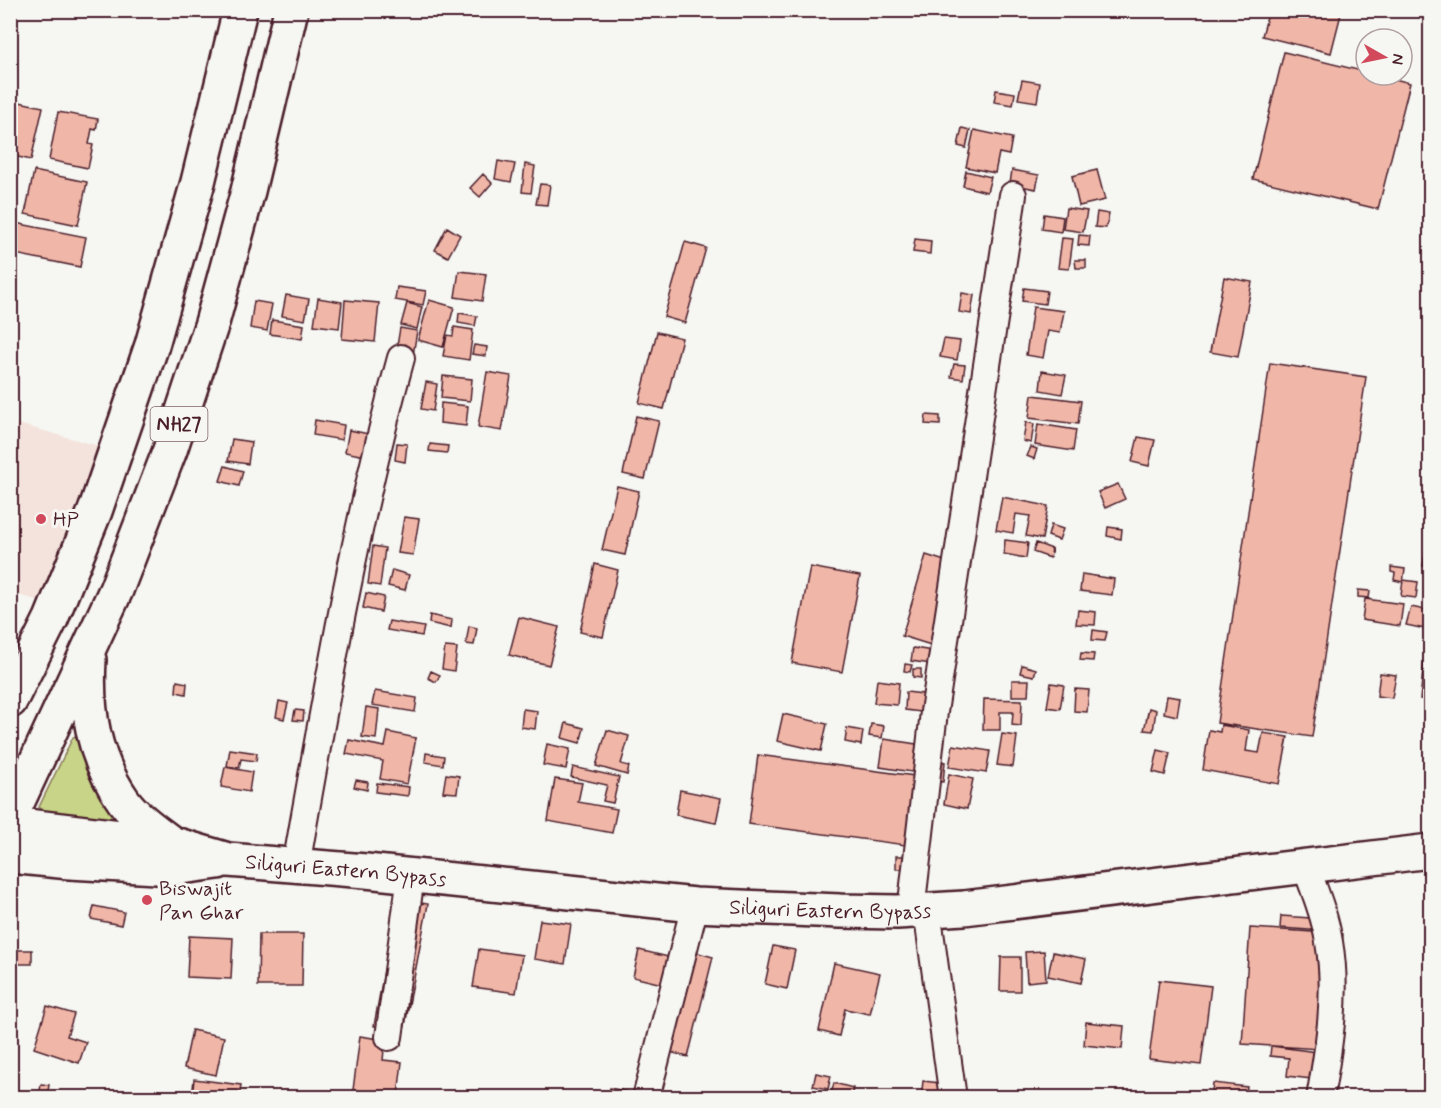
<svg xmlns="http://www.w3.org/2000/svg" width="1441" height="1108" font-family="Mynerve,sans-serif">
  <rect width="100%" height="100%" fill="#f6f6f2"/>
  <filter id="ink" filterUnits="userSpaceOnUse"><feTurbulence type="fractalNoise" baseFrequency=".0167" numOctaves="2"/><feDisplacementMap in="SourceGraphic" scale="12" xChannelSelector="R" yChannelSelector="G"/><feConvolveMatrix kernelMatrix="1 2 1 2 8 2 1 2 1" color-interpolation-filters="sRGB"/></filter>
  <g filter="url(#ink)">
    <path fill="#f4e3dc" d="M11,422L99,446L40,601L11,593Z"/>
    <path fill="#c8d487" stroke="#897a59" stroke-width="1.5" d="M76,736H81L130,823L39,813V807L73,737Z"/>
    <path fill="#f0b7a8" stroke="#4a1f2b" stroke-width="1.5" d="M1269,10H1342L1331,53L1262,36Z
      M1284,52L1366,72V75H1379L1410,83L1378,209L1253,179Z
      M1022,80L1040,83L1037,102L1018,99Z
      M996,90L1015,93L1013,105L994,102Z
      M10,100L43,107L31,160L10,155Z
      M58,112L98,119L96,130L92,129L89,144L93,145L88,168L49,160Z
      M962,128L970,130L966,148L958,146Z
      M974,130L1012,138L1009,155L999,153L995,173L966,167Z
      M498,161L515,164L511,182L495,179Z
      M525,164L535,166L531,193L522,192Z
      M1012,170L1039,175L1036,189L1010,184Z
      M1097,170L1105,200L1079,206L1072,176Z
      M34,171L87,182L78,225L25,214Z
      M966,171L991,177L987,192L963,186Z
      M483,174L492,183L480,197L470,188Z
      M540,184L550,185L547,205L536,204Z
      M1066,208L1087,211L1083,232L1063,229Z
      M1097,212L1109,214L1106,228L1095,227Z
      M1044,214L1063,217L1061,232L1042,229Z
      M10,222L86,237L80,267L10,253Z
      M447,227L460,235L448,257L435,250Z
      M1079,235L1090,236L1089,246L1078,245Z
      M1062,238L1073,239L1069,269L1058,268Z
      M915,239L931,241L930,254L913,252Z
      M685,242L706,248L685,323L664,317Z
      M1075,260H1086V268H1076Z
      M459,271L486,274L482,301L455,297Z
      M1224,277L1252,282L1238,357L1210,352Z
      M397,287L426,291L423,305L395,300Z
      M1024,288L1047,291L1045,304L1022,301Z
      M962,293L974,295L971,314L959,312Z
      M286,295L309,299L305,320L282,316Z
      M318,298L342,302L339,328L314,325Z
      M345,300L379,303L375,342L342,339Z
      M429,300L454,307L443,347L418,340Z
      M254,301L272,304L267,331L250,328Z
      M407,303L422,307L417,329L401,325Z
      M1033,307L1064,311L1060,333L1048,331L1043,358L1026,355Z
      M459,313L477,316L475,326L458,323Z
      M272,320L304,325L302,339L270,334Z
      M454,327L473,330L469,360L443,356L447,335L453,336Z
      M400,328L417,331L413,355L396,352Z
      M657,332L682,338L664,409L639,403Z
      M944,339L960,341L957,360L940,357Z
      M474,345L487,347L486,356L472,354Z
      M1270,363L1366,377L1312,737L1217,723Z
      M954,364L965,365L963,379L951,377Z
      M1042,371L1066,375L1062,394L1040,390Z
      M487,372L511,376L502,431L478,427Z
      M443,376L472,379L470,401L441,398Z
      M426,382L437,384L433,411L421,409Z
      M1032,395L1081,401L1078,424L1029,418Z
      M441,403L468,406L466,426L440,423Z
      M926,415L940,416V425L925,424Z
      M636,416L659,421L645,479L623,474Z
      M315,420L344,425L342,440L313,435Z
      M1026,422L1034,424L1031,443L1023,441Z
      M1038,424L1076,430L1073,451L1035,445Z
      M349,430L374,435L370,457L345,452Z
      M1138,437L1155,440L1149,466L1132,462Z
      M232,439L251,442L248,464L228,461Z
      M397,443L407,444L405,462L395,460Z
      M430,444L448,446L447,453L429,451Z
      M1031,447L1037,449L1034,459L1027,456Z
      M225,466L243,471L239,486L220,481Z
      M1118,484L1125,499L1105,508L1098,492Z
      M617,486L639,491L625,555L602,550Z
      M1002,497L1048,506L1042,539L1026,536L1030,516L1016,514L1013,533L996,530Z
      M404,517L419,519L413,555L398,553Z
      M1051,525L1063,529L1059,540L1048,536Z
      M1108,527L1122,529L1121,539L1107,536Z
      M1005,540L1028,543L1026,558L1004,554Z
      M1036,543L1052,549L1050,558L1033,552Z
      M373,546L385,548L380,586L368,584Z
      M1426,549L1430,550V568L1423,566Z
      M926,555L954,564L931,645L902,636Z
      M595,564L618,570L603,637L580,632Z
      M810,567L860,576L842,672L792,663Z
      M1391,567L1405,569L1403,582L1394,580L1395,573L1391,572Z
      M392,570L409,575L405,590L388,586Z
      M1082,574L1114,579L1112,595L1080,591Z
      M1403,580L1418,582L1416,598L1401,596Z
      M1358,590L1370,591L1369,598L1358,597Z
      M366,593L384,597L381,612L363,608Z
      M1365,599L1403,604L1400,626L1362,620Z
      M1411,607L1430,611V630L1406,625Z
      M1078,610L1096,612L1095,625L1076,624Z
      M430,615L452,620L451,628L429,623Z
      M519,617L559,627L549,665L509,655Z
      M389,621L424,627L422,636L387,630Z
      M469,626L477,628L474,645L466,644Z
      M1093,630L1107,632L1105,641L1092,640Z
      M445,647L457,648L454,671L442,669Z
      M913,648L940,652L938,665L911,661Z
      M1081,653L1094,654L1093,661L1080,660Z
      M1424,662H1430V700L1420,699Z
      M905,664L912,665L910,672L904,671Z
      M1022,665L1036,669L1034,676L1020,673Z
      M913,669H921V678L913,677Z
      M431,671L440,675L436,682L428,678Z
      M1380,673L1396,675L1392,698L1377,696Z
      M877,680L899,683L897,705L874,703Z
      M1012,680H1029L1028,696H1012Z
      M177,681L187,683L186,694L176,692Z
      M1051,683L1064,685L1060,709L1047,707Z
      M1075,689L1089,690L1087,712L1074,711Z
      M375,691L417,698L415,712L372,705Z
      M906,692L923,694L921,712L905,710Z
      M1167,696L1180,698L1177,716L1164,713Z
      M984,699L1022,700L1021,726L1012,725L1013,712H1000V730H983Z
      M279,701L288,703L284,719L276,717Z
      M1429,704L1430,705V727L1426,726Z
      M366,707L379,709L376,739L362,737Z
      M1149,708L1156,710L1153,731L1144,730Z
      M523,709L537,711L535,729L521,727Z
      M295,710L304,711L303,721L293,720Z
      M783,714L827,724L821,751L777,741Z
      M566,723L584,728L580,743L562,738Z
      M871,724L884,726L882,738L869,736Z
      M1221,725L1249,730L1246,751L1259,753L1263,733L1288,737L1279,784L1203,770L1209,730L1220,732Z
      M847,728L863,731L861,745L845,742Z
      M607,730L629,736L621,764L629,766L627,775L596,766Z
      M388,732L416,738L407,784L380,779L383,761L346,754L349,740L385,747Z
      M1002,734L1017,736L1013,767L997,765Z
      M884,739L929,746L925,774L880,767Z
      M547,744L570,749L566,769L543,765Z
      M953,745L990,751L986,773L949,767Z
      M230,749L257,753L256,761L241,759L239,768L227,766Z
      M1158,750L1170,753L1165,775L1153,772Z
      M426,753L444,756L443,765L425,762Z
      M758,755L922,777L913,846L749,824Z
      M936,761L945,762L943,782L934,781Z
      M225,767L252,772L249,792L221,787Z
      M573,767L619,777L613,803L603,801L607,785L571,777Z
      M446,774L459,776L457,793L443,792Z
      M949,774L973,779L967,809L944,804Z
      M555,779L582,783L578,802L617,809L612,833L548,821Z
      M356,780L368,782L367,790L354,787Z
      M377,783L409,787L408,796L376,792Z
      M680,790L721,798L716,823L676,815Z
      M896,856H913L912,869H896Z
      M397,899L428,904L404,1031L374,1026Z
      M94,906L124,912L121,925L91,919Z
      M1281,916L1325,919L1324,931L1280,928Z
      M540,920L571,924L565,964L534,959Z
      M1250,928L1343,934L1335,1050L1242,1044Z
      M259,934H303L302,986H258Z
      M189,936L233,938L231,979L187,977Z
      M773,946L795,950L787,989L765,984Z
      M479,949L522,955L516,993L473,987Z
      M10,950H32V964H10Z
      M639,950L681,960L675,987L633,977Z
      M1044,951L1046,980L1027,982L1025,952Z
      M695,952L713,957L688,1057L670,1052Z
      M1053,952L1086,959L1081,983L1048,976Z
      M1001,957H1020V991H1000Z
      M834,963L880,973L870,1014L845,1009L839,1036L819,1031Z
      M1159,980L1211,986L1201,1065L1149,1059Z
      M47,1006L74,1014L67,1036L86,1042L79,1063L34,1048Z
      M1086,1022L1124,1026L1122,1049L1084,1045Z
      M192,1030L224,1037L216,1075L184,1068Z
      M360,1036L385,1040L383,1060L402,1062L398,1095L353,1090Z
      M1271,1046L1332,1054L1328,1081L1287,1076L1289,1058L1270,1056Z
      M816,1073L831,1076L828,1089L813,1086Z
      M194,1079L241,1085L239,1098H192Z
      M923,1081L940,1083L939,1098H921Z
      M834,1083L853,1088L851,1098H830Z
      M1213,1083L1247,1087L1245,1098H1211Z
      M41,1084L49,1085L47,1098H39Z
      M610,1088L638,1094L637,1098H608Z
      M55,1091L64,1093L63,1098H54Z"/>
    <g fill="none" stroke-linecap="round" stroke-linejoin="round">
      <defs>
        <path id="street" d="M296,866C326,696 355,524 401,358
          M1306,867C1315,892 1325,916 1329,942C1338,993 1329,1047 1320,1098
          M927,910L953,1098
          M911,911L934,712L1013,195
          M389,1037L411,876
          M646,1098L695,905"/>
        <g id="primary">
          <path id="s1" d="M10,824L171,843L228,860L366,871L695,905L840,911L897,912L964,908L1430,851"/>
          <path d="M10,856L70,862L174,868L218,862"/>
        </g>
        <path id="highway" d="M89,660C86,711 93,757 123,800C135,817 154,830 171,843
          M10,701L51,619L95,511L152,345L198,182L240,10
          M10,818L116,590L170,450L212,323L248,191L291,10"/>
      </defs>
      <use href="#street" stroke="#4a1f2b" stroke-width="30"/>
      <use href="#primary" stroke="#4a1f2b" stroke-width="38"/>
      <use href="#highway" stroke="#4a1f2b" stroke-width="38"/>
      <use href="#street" stroke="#f6f6f2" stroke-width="26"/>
      <use href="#primary" stroke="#f6f6f2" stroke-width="33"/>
      <use href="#highway" stroke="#f6f6f2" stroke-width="33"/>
    </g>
  </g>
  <g fill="#d1495b" stroke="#f6f6f2" stroke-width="2">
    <circle cx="41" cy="519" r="6"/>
    <circle cx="147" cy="900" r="6"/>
  </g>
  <g text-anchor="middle" stroke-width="6" stroke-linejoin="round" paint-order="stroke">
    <rect fill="#f6f6f2" stroke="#7e6067" stroke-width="1.5" x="150.5" y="407" width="57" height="34" rx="4.5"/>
    <g font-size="20" font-weight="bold" fill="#4a1f2b">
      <text x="179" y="431">NH27</text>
    </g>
    <g font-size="21" fill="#4a1f2b" stroke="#f6f6f2" text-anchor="start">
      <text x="53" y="526">HP</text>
      <text x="159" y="895">Biswajit<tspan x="159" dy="24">Pan Ghar</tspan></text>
    </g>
    <g font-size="21" fill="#4a1f2b" stroke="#f6f6f2">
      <text dy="7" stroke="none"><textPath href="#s1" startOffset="340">Siliguri Eastern Bypass</textPath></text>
      <text dy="7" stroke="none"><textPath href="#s1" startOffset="826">Siliguri Eastern Bypass</textPath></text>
    </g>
  </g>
  <rect width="1441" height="1108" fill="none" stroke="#f6f6f2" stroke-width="36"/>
  <rect x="18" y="18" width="1405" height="1072" fill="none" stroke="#4a1f2b" stroke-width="2" filter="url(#ink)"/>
  <g transform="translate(1384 57) rotate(99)"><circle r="28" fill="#f6f6f2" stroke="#b1a0a2" stroke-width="1.5"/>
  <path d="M0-4.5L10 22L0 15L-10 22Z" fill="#d1495b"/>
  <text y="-9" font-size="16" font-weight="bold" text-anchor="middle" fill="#4a1f2b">N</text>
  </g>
</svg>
